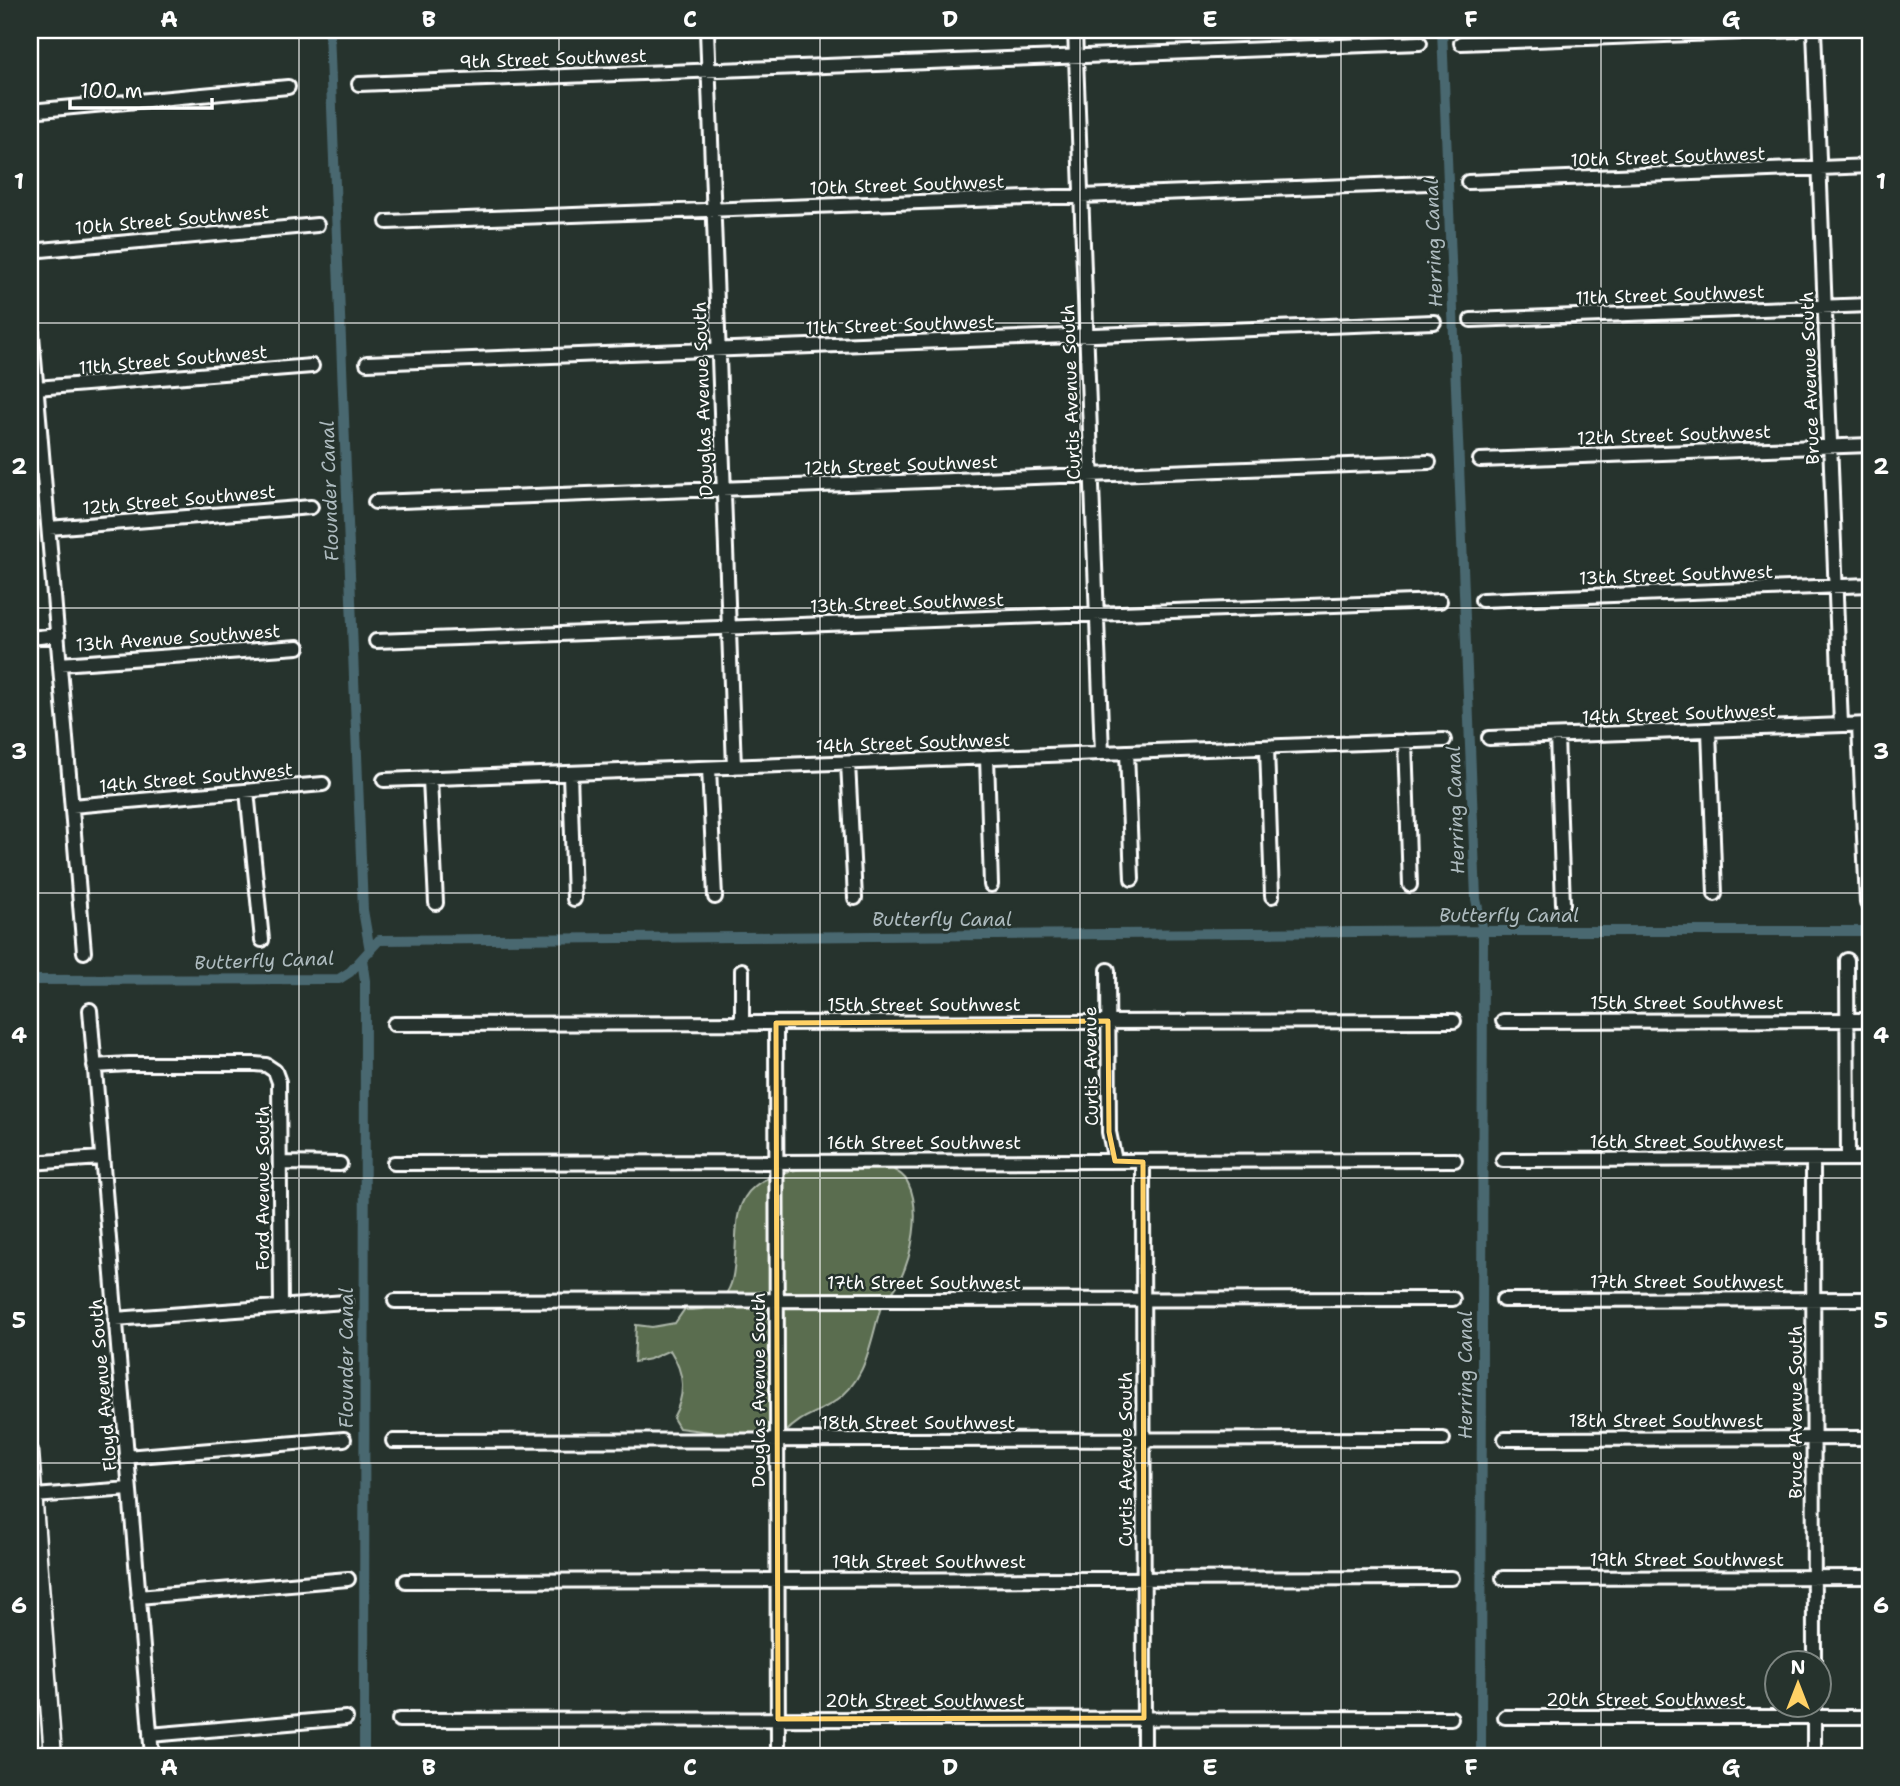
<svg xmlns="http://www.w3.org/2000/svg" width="1900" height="1786" font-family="'Shantell Sans',sans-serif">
  <rect width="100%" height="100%" fill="#26332d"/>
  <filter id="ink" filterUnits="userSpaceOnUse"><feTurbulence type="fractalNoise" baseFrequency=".0143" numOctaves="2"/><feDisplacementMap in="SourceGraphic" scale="14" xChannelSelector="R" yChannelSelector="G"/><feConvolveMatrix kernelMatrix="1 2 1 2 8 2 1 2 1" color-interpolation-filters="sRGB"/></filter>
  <g filter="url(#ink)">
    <path fill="#5a6d50" stroke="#acb6a8" stroke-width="2" d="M887,1166C895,1171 904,1174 908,1183C922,1211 912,1257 898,1284C893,1293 884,1300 880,1310C870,1343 866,1382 834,1402C813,1416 803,1414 784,1434L740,1436L679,1428L673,1418C686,1394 685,1374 670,1350L650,1359L634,1362L636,1325L652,1327L675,1323L684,1310C691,1310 700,1310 706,1308C758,1291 716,1216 755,1186C785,1162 850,1167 887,1166Z"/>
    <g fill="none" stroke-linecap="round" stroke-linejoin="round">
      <path stroke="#4a6770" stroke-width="10" d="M329,30L363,910L370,951
        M1442,30L1476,899L1483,931L1481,1756
        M362,959L365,981L364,1756
        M30,980L339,979L350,972L379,940L1483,931H1870"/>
      <defs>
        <path id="minor" d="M707,30L734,767
          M1075,30L1102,753
          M1814,30L1841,725
          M1461,43L1796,30
          M359,84L1420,43
          M30,111L288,87
          M1468,182L1870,166
          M387,222L1429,183
          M30,251L317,225
          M30,311L84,952
          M1471,320L1870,305
          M367,363L1434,322
          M36,388L312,366
          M1480,460L1870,445
          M375,502L1429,462
          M49,528L311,507
          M1482,600L1870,585
          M30,638L58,635
          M376,641L1440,601
          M60,664L298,647
          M1859,725L1867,903
          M1709,730L1715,894
          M1557,736L1563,904
          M1489,738L1870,724
          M1405,741L1410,885
          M1267,747L1272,896
          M1127,752L1132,879
          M987,757L991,885
          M848,763L855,898
          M709,768L715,897
          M570,773L574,899
          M430,779L436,903
          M384,780L1444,740
          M247,791L262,940
          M72,806L323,784
          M1847,960L1848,1159
          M742,970V1023
          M1108,970L1109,1132L1115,1161
          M90,1010L152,1756
          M1503,1021L1870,1020
          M776,1023L778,1756
          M394,1024L1454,1021
          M94,1066L129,1064H255L266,1065L275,1071L279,1082L281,1306
          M1503,1160L1870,1159
          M1813,1160L1814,1664
          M1143,1162L1144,1756
          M30,1163L101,1158
          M281,1163L340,1164
          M394,1163L1455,1160
          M1503,1300L1870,1299
          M395,1301L1453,1299
          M115,1319L345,1302
          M1505,1439L1870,1438
          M393,1441L1443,1439
          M126,1457L344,1439
          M34,1496L129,1489
          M1503,1578L1870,1577
          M406,1581L1452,1578
          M138,1597L348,1579
          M1814,1706V1756
          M1505,1717H1870
          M399,1720L1451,1718
          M150,1735L346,1718"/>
        <path id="major" d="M30,1452L53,1756"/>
      </defs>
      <use href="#minor" stroke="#fff" stroke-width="18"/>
      <use href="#major" stroke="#fff" stroke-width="21"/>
      <use href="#minor" stroke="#26332d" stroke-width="12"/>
      <use href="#major" stroke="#26332d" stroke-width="16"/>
    </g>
  </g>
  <path fill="none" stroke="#ffd166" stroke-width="5" stroke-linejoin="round" d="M1108,1021L1109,1132L1115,1161L1143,1162L1144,1718L778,1719L776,1023Z"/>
  <path fill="none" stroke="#fff" stroke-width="2" stroke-opacity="0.55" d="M299,30V1756M559,30V1756M820,30V1756M1080,30V1756M1341,30V1756M1601,30V1756M30,323H1870M30,608H1870M30,893H1870M30,1178H1870M30,1463H1870"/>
  <g text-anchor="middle" stroke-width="5" stroke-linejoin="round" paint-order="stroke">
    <g font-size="18" fill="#fff" stroke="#26332d">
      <text transform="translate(553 59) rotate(-2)" y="6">9th Street Southwest</text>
      <text transform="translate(1668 157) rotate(-2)" y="6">10th Street Southwest</text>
      <text transform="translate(907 185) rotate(-2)" y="6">10th Street Southwest</text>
      <text transform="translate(172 220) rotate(-5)" y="6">10th Street Southwest</text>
      <text transform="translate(1670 295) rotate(-2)" y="6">11th Street Southwest</text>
      <text transform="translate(900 325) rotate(-2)" y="6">11th Street Southwest</text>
      <text transform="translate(173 360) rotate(-5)" y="6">11th Street Southwest</text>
      <text transform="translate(1810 378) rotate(-92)" y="6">Bruce Avenue South</text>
      <text transform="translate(1071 392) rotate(-92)" y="6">Curtis Avenue South</text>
      <text transform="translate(703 399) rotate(-92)" y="6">Douglas Avenue South</text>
      <text transform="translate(1674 435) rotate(-2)" y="6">12th Street Southwest</text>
      <text transform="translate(901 465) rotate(-2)" y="6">12th Street Southwest</text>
      <text transform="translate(179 500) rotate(-5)" y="6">12th Street Southwest</text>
      <text transform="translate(1676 575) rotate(-2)" y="6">13th Street Southwest</text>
      <text transform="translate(907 603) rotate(-2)" y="6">13th Street Southwest</text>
      <text transform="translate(178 638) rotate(-4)" y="6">13th Avenue Southwest</text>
      <text transform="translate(1679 714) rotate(-2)" y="6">14th Street Southwest</text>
      <text transform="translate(913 743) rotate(-2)" y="6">14th Street Southwest</text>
      <text transform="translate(196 778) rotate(-5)" y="6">14th Street Southwest</text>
      <text x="1687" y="1009">15th Street Southwest</text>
      <text x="924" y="1011">15th Street Southwest</text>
      <text transform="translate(1091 1066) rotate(-91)" y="6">Curtis Avenue</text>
      <text x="1687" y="1148">16th Street Southwest</text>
      <text x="924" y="1149">16th Street Southwest</text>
      <text transform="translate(263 1188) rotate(-90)" y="6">Ford Avenue South</text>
      <text x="1687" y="1288">17th Street Southwest</text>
      <text x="924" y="1289">17th Street Southwest</text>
      <text transform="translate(103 1385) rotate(-95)" y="6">Floyd Avenue South</text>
      <text transform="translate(759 1390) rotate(-90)" y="6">Douglas Avenue South</text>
      <text transform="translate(1796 1412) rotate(-90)" y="6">Bruce Avenue South</text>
      <text x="1666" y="1427">18th Street Southwest</text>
      <text x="918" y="1429">18th Street Southwest</text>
      <text transform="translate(1126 1459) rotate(-90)" y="6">Curtis Avenue South</text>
      <text x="1687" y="1566">19th Street Southwest</text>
      <text x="929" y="1568">19th Street Southwest</text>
      <text x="1646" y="1706">20th Street Southwest</text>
      <text x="925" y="1707">20th Street Southwest</text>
    </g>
    <g font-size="19" font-style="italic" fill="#aebbbf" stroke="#26332d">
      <text transform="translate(1433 243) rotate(-92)" y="7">Herring Canal</text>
      <text transform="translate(329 491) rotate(-92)" y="7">Flounder Canal</text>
      <text transform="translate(1455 810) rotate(-92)" y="7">Herring Canal</text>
      <text x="1509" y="922">Butterfly Canal</text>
      <text x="942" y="926">Butterfly Canal</text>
      <text transform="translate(264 960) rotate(-2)" y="7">Butterfly Canal</text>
      <text transform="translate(346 1358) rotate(-90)" y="7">Flounder Canal</text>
      <text transform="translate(1465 1375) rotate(-90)" y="7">Herring Canal</text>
    </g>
  </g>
  <rect width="1900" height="1786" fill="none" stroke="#26332d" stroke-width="77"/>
  <g transform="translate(1798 1684)"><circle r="33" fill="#26332d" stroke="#7d8581" stroke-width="2"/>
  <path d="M0-5L12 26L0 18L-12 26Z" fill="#ffd166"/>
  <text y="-10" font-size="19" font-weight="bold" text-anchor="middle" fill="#ffffff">N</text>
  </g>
  <path d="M70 98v10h142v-10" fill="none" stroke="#ffffff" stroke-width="3.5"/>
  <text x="80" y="98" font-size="21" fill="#ffffff" stroke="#26332d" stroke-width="5" paint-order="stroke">100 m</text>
  <rect x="38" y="38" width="1824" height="1710" fill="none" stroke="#fff" stroke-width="2.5"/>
  <g font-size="23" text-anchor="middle" font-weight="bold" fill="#fff">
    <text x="169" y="27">A</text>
    <text x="429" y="27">B</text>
    <text x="690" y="27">C</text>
    <text x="950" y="27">D</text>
    <text x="1210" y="27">E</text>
    <text x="1471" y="27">F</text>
    <text x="1731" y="27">G</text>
    <text x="19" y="189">1</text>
    <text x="1881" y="189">1</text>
    <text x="19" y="474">2</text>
    <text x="1881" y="474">2</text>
    <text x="19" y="759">3</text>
    <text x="1881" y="759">3</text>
    <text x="19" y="1043">4</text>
    <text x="1881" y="1043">4</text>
    <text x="19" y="1328">5</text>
    <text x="1881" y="1328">5</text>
    <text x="19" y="1613">6</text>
    <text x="1881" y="1613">6</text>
    <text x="169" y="1775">A</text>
    <text x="429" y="1775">B</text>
    <text x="690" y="1775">C</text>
    <text x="950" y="1775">D</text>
    <text x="1210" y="1775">E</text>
    <text x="1471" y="1775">F</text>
    <text x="1731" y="1775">G</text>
  </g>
</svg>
